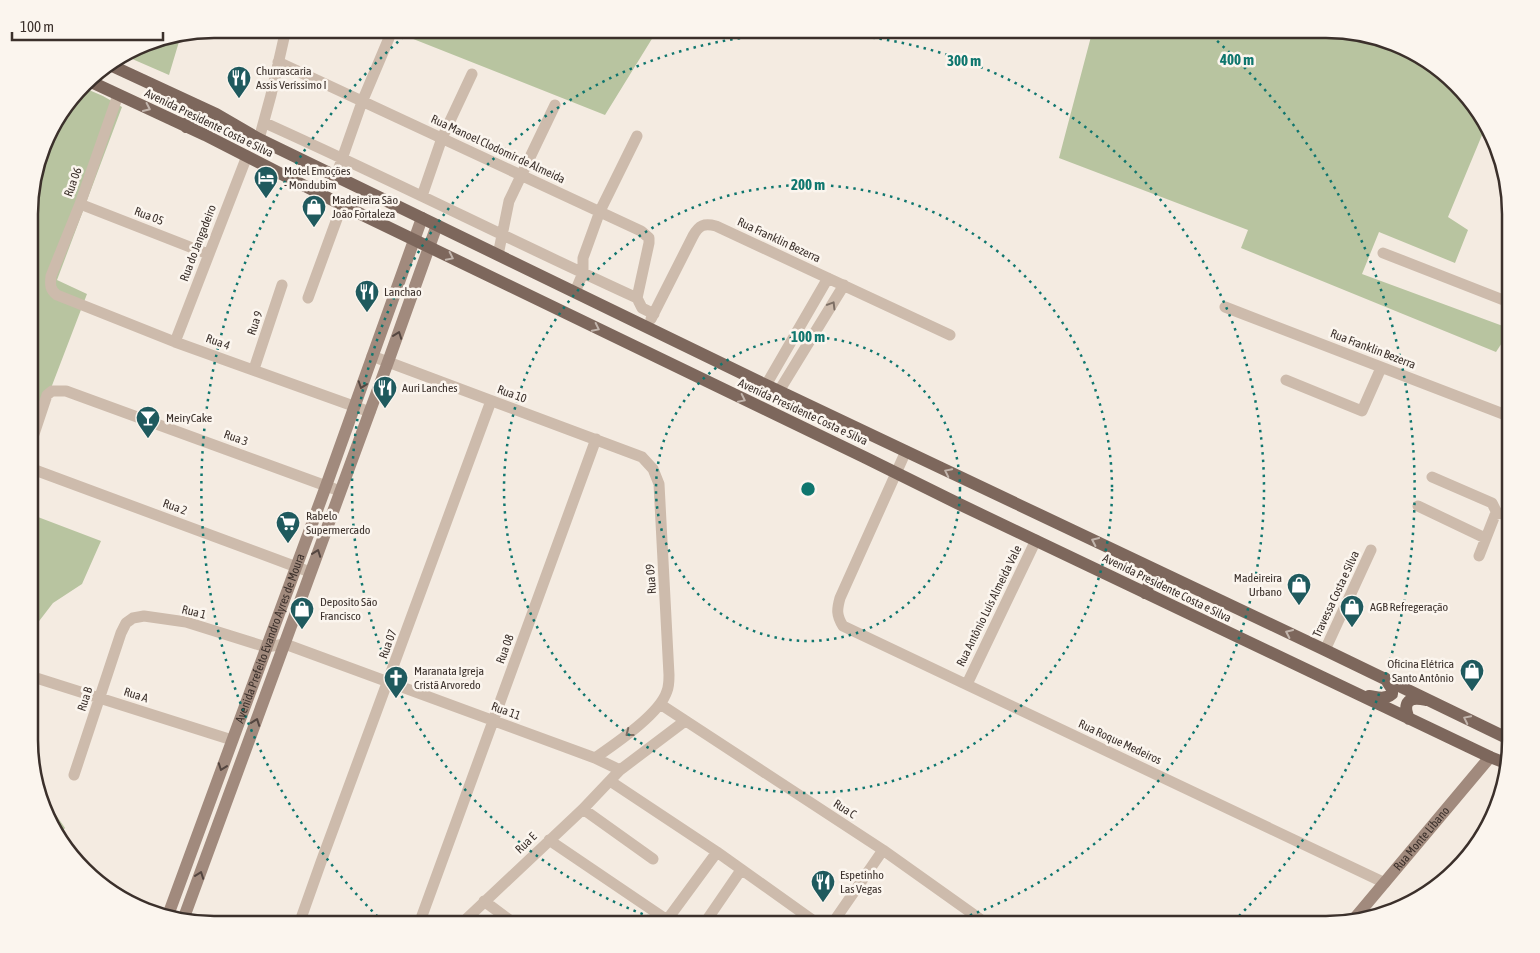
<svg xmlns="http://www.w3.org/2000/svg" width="1540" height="953" font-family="'Asap Condensed',sans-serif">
  <rect width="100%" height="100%" fill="#f4ebe1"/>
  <path fill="#b8c4a0" d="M388,29H658L605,115Z
    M1093,29H1327L1375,35L1429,60L1487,123L1448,217L1468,230L1455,263L1379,232L1362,274L1511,329L1496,352L1241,248L1248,230L1059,158Z
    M181,35L169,75L123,55L143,43Z
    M82,87L103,96L122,107L57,280L87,294L30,443V189L48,131Z
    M30,514L101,541L82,584L53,603L33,629L30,638Z
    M40,792L65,828L58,837L54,832Z"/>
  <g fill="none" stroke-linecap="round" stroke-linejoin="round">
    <path stroke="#7fb0b2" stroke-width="3" d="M101,883L123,892L156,910"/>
    <path stroke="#cdbbac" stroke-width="11" d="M278,62L641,231L649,238V243L637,298
      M118,95L80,204L51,276C50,285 50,290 57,295L175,342L370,412
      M265,123C390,179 512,241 637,298L642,308L654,314
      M259,139L271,95L286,29
      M336,176L362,102L389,38
      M422,196L442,138L472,74
      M80,204L208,254
      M1383,253L1511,303
      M498,255L509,201L555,105
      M575,292L583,273V258L600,211L637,136
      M308,298L342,205
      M1225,307L1511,417
      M651,319L693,236C699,225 704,223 716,226L950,335
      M175,342L247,156
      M372,356L642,457L653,469L659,484L669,675C669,680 669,686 667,691C660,714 615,744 595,758
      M254,369L282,285
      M1286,380L1362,411L1381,368
      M766,385L828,278
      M779,391L844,285
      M30,446L47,395L52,391H66L340,491
      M906,451L840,598C837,609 836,615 843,626L1385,883
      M30,467L35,470L310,572
      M1432,477L1492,503L1497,513
      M1418,506L1485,538
      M1479,556L1495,515L1500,513L1511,517
      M1325,650L1371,550
      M30,676L232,740
      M967,684L1036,540
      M660,704L883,850L987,924
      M74,775L121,633L126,623L133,618L144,616L186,622L266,647L285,644L595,758L620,770
      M610,781L717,852L818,924
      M583,809L653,859
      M549,840L673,924
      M484,901L515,924
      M667,920L717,852
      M299,924L321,862L491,401
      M419,924L596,439
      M461,924L583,809L620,770L685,721
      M704,924L741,870
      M832,924L883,850"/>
    <g stroke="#a18a7d" stroke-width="12">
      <path id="s1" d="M167,918L326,486L422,218"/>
      <path id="s2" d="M1354,919L1490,757"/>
      <path d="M183,920L388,362L437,225"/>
    </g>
    <path stroke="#7d675c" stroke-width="12" d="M108,64L216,114L259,139L766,385L1325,650L1511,740
      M87,80L205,135L342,205L864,457L957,503L1490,757L1508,764
      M186,127L196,105
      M1145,593L1156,570
      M1369,696C1377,697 1385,700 1392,694V689L1385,678
      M1409,719C1402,702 1409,696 1426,700"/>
  </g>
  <defs><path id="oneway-chevron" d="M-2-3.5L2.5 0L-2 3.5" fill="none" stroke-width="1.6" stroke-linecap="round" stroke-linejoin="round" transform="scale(1.25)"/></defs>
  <g stroke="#c2b5ac">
    <use href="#oneway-chevron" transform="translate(147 108) rotate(25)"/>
    <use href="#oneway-chevron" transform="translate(450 257) rotate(26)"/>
    <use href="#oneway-chevron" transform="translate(596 328) rotate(26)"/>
    <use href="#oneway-chevron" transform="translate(742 399) rotate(26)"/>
    <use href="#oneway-chevron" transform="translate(948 472) rotate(-154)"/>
    <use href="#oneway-chevron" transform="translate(1095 541) rotate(-155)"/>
    <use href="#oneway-chevron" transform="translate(1289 633) rotate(-155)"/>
    <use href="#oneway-chevron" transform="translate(1467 719) rotate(-154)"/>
  </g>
  <g stroke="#7d6f65">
    <use href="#oneway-chevron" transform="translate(832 305) rotate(-59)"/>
    <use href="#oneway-chevron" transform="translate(629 733) rotate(142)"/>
  </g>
  <g stroke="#544640">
    <use href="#oneway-chevron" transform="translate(398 335) rotate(-70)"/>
    <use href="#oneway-chevron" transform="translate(362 385) rotate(109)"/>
    <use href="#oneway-chevron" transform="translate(317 553) rotate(-70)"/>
    <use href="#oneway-chevron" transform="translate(256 722) rotate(-70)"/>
    <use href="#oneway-chevron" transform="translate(222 767) rotate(110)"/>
    <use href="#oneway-chevron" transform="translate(200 875) rotate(-70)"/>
  </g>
  <g fill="none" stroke="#0f766e" stroke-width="2.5" stroke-dasharray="2.5 5">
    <circle cx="808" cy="489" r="152"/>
    <circle cx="808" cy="489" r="304"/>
    <path d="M671 924A456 456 0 1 1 945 924"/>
    <path d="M383 922A607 607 0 0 1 410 31M1206 31A607 607 0 0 1 1233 922"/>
  </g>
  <defs>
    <symbol id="restaurant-pin" viewBox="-11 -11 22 30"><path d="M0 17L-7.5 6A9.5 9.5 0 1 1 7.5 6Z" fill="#1f5a5e" stroke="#fbf5ee"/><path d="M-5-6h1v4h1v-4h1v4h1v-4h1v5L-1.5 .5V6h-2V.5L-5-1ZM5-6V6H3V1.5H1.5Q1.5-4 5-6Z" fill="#fff"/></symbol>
    <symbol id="hotel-pin" viewBox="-11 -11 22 30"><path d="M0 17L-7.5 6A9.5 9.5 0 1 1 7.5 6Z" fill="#1f5a5e" stroke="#fbf5ee"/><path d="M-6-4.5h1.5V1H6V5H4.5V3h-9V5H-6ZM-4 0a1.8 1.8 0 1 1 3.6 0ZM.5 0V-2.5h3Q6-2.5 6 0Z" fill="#fff"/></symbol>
    <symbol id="shop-pin" viewBox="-11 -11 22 30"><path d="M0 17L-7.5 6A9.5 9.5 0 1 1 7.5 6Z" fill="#1f5a5e" stroke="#fbf5ee"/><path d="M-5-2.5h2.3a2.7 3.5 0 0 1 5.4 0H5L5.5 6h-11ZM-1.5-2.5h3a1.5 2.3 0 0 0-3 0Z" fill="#fff"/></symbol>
    <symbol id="bar-pin" viewBox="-11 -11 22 30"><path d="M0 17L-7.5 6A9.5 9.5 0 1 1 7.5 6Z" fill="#1f5a5e" stroke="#fbf5ee"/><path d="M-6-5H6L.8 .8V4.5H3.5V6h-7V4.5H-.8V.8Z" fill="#fff"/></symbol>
    <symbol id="supermarket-pin" viewBox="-11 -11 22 30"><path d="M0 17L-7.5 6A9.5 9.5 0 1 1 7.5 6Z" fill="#1f5a5e" stroke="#fbf5ee"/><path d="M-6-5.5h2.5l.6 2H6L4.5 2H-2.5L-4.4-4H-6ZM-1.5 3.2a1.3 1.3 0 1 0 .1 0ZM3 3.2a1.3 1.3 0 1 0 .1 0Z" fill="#fff"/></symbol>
    <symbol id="church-pin" viewBox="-11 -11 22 30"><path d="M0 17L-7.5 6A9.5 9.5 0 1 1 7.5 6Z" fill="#1f5a5e" stroke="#fbf5ee"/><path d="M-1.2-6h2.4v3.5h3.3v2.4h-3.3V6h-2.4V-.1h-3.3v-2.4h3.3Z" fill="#fff"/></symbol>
  </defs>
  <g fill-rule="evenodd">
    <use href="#restaurant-pin" x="225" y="64" width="28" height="38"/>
    <use href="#hotel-pin" x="252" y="164" width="28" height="38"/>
    <use href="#shop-pin" x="300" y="193" width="28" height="38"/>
    <use href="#restaurant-pin" x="353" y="278" width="28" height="38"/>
    <use href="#restaurant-pin" x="371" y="374" width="28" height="38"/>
    <use href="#bar-pin" x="134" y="404" width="28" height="38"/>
    <use href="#supermarket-pin" x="274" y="509" width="28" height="38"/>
    <use href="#shop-pin" x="1285" y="571" width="28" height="38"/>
    <use href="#shop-pin" x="1338" y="593" width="28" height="38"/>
    <use href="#shop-pin" x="288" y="595" width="28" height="38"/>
    <use href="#shop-pin" x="1458" y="657" width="28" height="38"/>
    <use href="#church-pin" x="382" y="664" width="28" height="38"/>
    <use href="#restaurant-pin" x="809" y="868" width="28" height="38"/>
  </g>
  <g text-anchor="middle" stroke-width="5" stroke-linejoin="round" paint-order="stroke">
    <g font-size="12" fill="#3b302b" stroke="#fbf5ee" text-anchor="start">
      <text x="256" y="75">Churrascaria<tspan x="256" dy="14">Assis Veríssimo I</tspan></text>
      <text x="284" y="175">Motel Emoções<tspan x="284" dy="14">- Mondubim</tspan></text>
      <text x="332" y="204">Madeireira São<tspan x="332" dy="14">João Fortaleza</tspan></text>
      <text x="384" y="296">Lanchao</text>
      <text x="402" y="392">Auri Lanches</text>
      <text x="166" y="422">MeiryCake</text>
      <text x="306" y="520">Rabelo<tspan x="306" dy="14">Supermercado</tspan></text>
      <text x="1282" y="582" text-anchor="end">Madeireira<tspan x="1282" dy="14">Urbano</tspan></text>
      <text x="320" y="606">Deposito São<tspan x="320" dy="14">Francisco</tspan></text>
      <text x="1370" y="611">AGB Refregeração</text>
      <text x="1454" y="668" text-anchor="end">Oficina Elétrica<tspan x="1454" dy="14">Santo Antônio</tspan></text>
      <text x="414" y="675">Maranata Igreja<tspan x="414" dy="14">Cristã Arvoredo</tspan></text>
      <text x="840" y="879">Espetinho<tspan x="840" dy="14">Las Vegas</tspan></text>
    </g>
    <g font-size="12" fill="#3b302b" stroke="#fbf5ee">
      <text transform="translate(209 123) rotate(26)" y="4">Avenida Presidente Costa e Silva</text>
      <text transform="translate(498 149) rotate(25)" y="4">Rua Manoel Clodomir de Almeida</text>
      <text transform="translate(73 182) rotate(-70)" y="4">Rua 06</text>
      <text transform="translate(149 216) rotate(21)" y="4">Rua 05</text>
      <text transform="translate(779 240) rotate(25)" y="4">Rua Franklin Bezerra</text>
      <text transform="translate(198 243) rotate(-69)" y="4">Rua do Jangadeiro</text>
      <text transform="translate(255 323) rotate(-71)" y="4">Rua 9</text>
      <text transform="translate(218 342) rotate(20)" y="4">Rua 4</text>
      <text transform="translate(1373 349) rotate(21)" y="4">Rua Franklin Bezerra</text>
      <text transform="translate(512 394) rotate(20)" y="4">Rua 10</text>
      <text transform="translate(803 412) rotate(25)" y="4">Avenida Presidente Costa e Silva</text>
      <text transform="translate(236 438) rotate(20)" y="4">Rua 3</text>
      <text transform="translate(175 507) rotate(20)" y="4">Rua 2</text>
      <text transform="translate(651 579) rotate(-94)" y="4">Rua 09</text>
      <text transform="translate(1167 588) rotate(26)" y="4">Avenida Presidente Costa e Silva</text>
      <text transform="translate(1336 594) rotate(-65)" y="4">Travessa Costa e Silva</text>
      <text transform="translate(989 606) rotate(-64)" y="4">Rua Antônio Luís Almeida Vale</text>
      <text transform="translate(194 612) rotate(14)" y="4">Rua 1</text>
      <text dy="4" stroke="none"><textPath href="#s1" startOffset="298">Avenida Prefeito Evandro Ayres de Moura</textPath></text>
      <text transform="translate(388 644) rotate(-70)" y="4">Rua 07</text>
      <text transform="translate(505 649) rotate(-70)" y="4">Rua 08</text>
      <text transform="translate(136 695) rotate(18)" y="4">Rua A</text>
      <text transform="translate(85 699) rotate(-72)" y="4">Rua B</text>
      <text transform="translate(506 711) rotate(20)" y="4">Rua 11</text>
      <text transform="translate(1120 742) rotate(25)" y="4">Rua Roque Medeiros</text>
      <text transform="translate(845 809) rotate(33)" y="4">Rua C</text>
      <text dy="4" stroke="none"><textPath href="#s2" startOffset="105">Rua Monte Líbano</textPath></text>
      <text transform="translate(526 843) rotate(-44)" y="4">Rua E</text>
    </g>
  </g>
  <path d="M0 0H1540V953H0ZM214 38H1326A176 176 0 0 1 1502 214V740A176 176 0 0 1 1326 916H214A176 176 0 0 1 38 740V214A176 176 0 0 1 214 38Z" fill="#fbf5ee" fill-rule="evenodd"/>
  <path fill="none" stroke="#3b302b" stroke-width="2.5" d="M214 38H1326A176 176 0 0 1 1502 214V740A176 176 0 0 1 1326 916H214A176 176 0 0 1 38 740V214A176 176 0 0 1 214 38Z"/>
  <circle cx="808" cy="489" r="8" fill="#0f766e" stroke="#fbf5ee" stroke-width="2.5"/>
  <g font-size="15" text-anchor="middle" font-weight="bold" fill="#0f766e" stroke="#fbf5ee" stroke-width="5" stroke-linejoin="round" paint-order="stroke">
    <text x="1237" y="65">400 m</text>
    <text x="964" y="66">300 m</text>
    <text x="808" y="190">200 m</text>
    <text x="808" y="342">100 m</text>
  </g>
  <path d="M12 32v8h151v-8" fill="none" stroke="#3b302b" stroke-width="2.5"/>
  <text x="20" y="32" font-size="15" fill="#3b302b" stroke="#fbf5ee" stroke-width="4" paint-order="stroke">100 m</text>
</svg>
